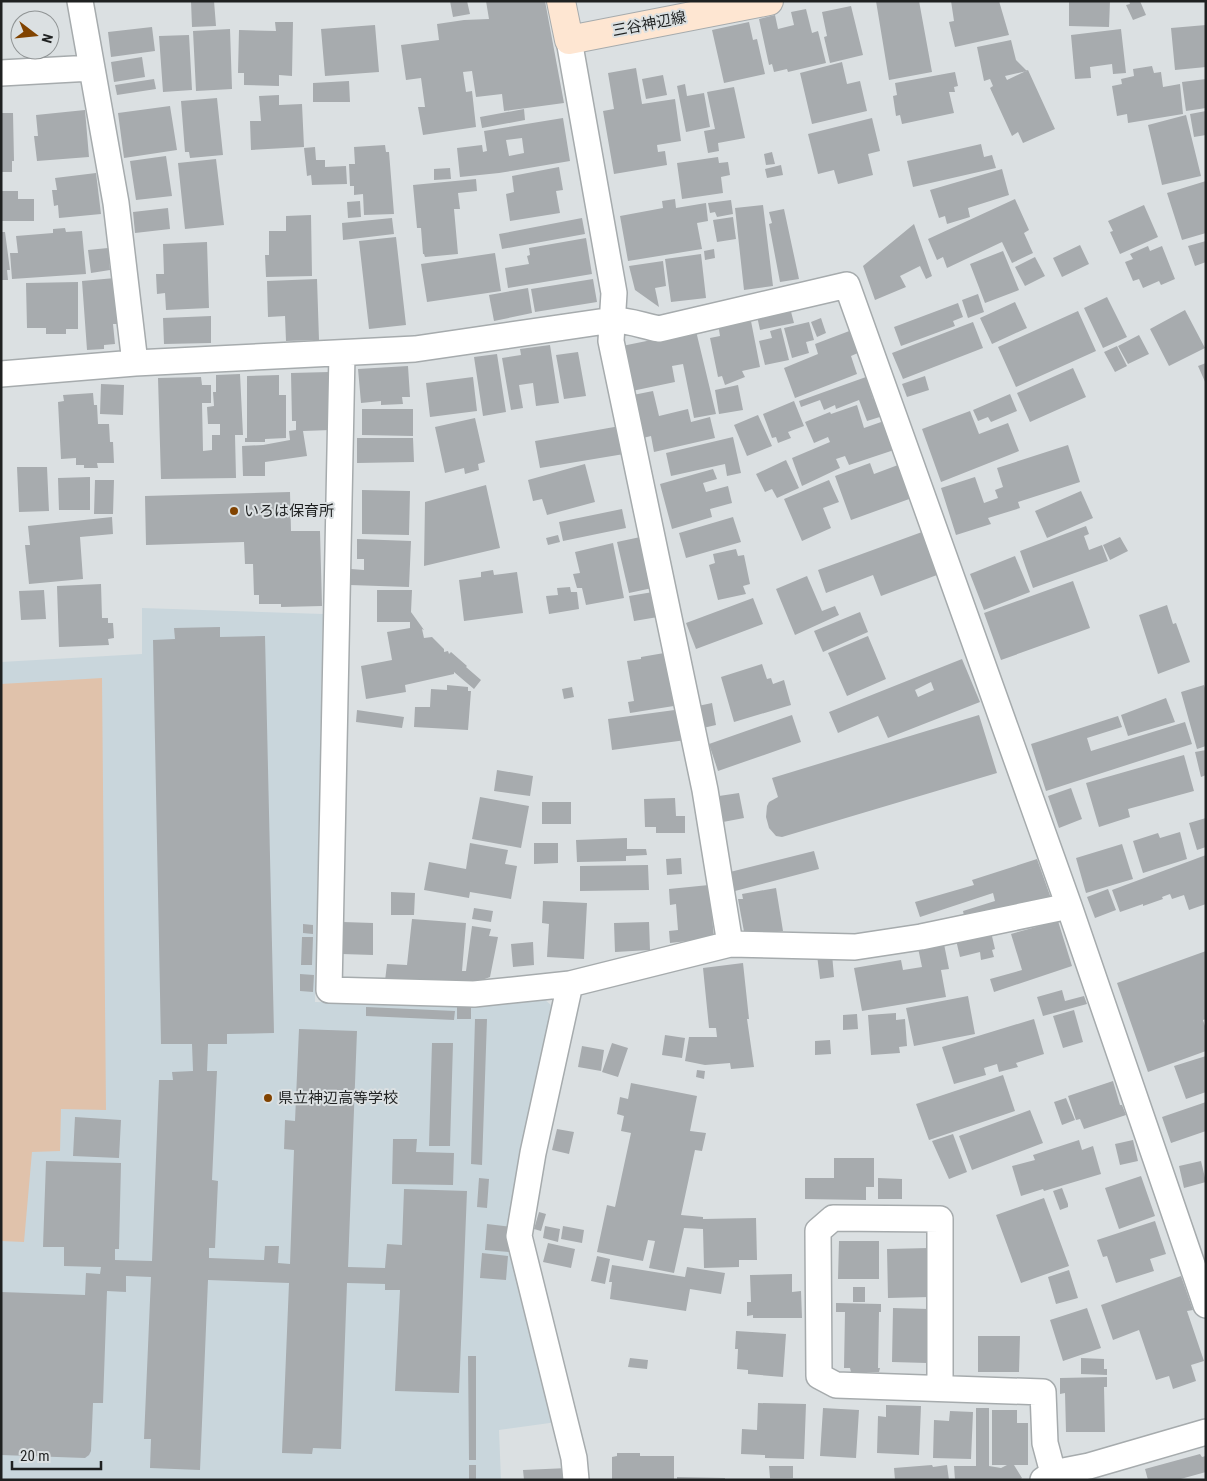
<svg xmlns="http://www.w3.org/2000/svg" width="1207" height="1481" font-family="'Roboto Condensed','Noto Sans JP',sans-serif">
  <rect width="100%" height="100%" fill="#dbe0e2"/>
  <path fill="#c9d6dc" d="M142,608L323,614L315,1002L494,1005L538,994L551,1005L519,1190L557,1422L499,1430L501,1480H1V662L142,654Z"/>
  <path fill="#e0c2ab" d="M102,678L106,1110L61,1109L60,1151L32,1152L24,1242L1,1241V684Z"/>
  <path fill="#a7abae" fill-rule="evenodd" d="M191,1H214L216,26L192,27Z
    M450,1H467L470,14L453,17Z
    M486,1H545L564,103L504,111L502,94L476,97L472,71L463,72L466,92L472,91L476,127L423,135L418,107H425L421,78L406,80L401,45L439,40L437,24L464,20L489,19Z
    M876,1H919L932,72L889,80Z
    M951,1H999L1009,35L955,47L949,22L954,21Z
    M1069,1H1110L1109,27L1069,26Z
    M1129,1H1140L1146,15L1133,20L1126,5L1130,4Z
    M851,6L863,55L830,63L824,37L827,36L822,12Z
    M806,9L812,33L818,31L826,63L788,72L787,69L774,72L772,64L769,65L759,19L775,15L778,29L794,25L791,12Z
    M275,22H293L292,76L279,75V86L244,85V73H238L239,30L276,31Z
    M749,22L753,40L757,39L765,74L724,83L712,30Z
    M375,25L379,72L325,76L321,29Z
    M1206,25V67L1175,70L1171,28Z
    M152,27L155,51L111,57L108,32Z
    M230,29L232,89L196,91L193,31Z
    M1121,29L1126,73L1113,74L1112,64L1090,67L1091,78L1075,79L1071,35Z
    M189,35L192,90L163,92L159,36Z
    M1011,40L1016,60L1027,71L1005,76L1007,80L1028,70L1055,129L1023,143L1018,132L1012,136L990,88L993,86L990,79L984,81L977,47Z
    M142,57L145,77L114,82L111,62Z
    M842,62L847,84L860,81L867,111L812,124L800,73Z
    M1152,66L1154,73L1161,72L1163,87L1180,84L1183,114L1128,123L1127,114L1117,116L1112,86L1122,84L1121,79L1134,76L1133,69Z
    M636,68L642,104L675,99L681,141L657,145L658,152L665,151L667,165L614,174L603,111L614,109L608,73Z
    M955,72L958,86L954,87L955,92H949L954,113L902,124L900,115L896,116L893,96L897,95L895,83Z
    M663,75L667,95L646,99L642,79Z
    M154,79L156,89L117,95L115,85Z
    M1206,79V108L1186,111L1182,82Z
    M349,81L350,102H313V83Z
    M685,84L687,96L704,93L710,127L686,132L677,86Z
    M734,87L745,138L718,143L719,151L708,153L704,131L715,129L707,92Z
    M279,95V105L302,104L304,147L251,150L250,121H261L259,96Z
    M217,98L223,155L190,158L189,152H185L181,101Z
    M170,106L177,150L124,158L118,113Z
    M524,109L525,120L482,128L480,117Z
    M85,110L89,157L37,161L34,136H38L36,115Z
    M1206,111V135L1194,137L1190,114Z
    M1,113H13L14,161H12V172H1Z
    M1186,115L1201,176L1162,185L1148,125Z
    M563,118L570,161L499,173L460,177L457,148L482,145L483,152L487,151L484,131ZM522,138L524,153L509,156L506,140Z
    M872,118L880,151L868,154L873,175L838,184L834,170L818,174L808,134Z
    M981,144L984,157L992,155L996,168L913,187L907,161Z
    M385,145L386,152H389L394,214L364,215L363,194L354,195V186H350L349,164H355L354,147Z
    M315,147L316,160H325V167L346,166L347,184L312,185L311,175L307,176L304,148Z
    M772,152L775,164L766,165L764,154Z
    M166,156L172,196L136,200L130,161Z
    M718,157L719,163L728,162L730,175L721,177L723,193L682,199L677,163Z
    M216,159L224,225L185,229L178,163Z
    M781,165L783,175L767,178L765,169Z
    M559,167L563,190L556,191L560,213L510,221L506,194L514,192L512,176Z
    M450,168L451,179L434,180V169Z
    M1002,169L1009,195L968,208L970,217L947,224L945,216L939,218L930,190Z
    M96,173L101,214L59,218L58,205L54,206L52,190H57L55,178Z
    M476,179L477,191L458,193L460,209H454L458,254L425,257L424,254H423L421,228H417L413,185Z
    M1206,181V233L1182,240L1167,193Z
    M1,191H18V199H34V221H1Z
    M675,199L676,208L706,203L708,221L697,223L702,249L628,261L620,216L663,208L662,201Z
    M1015,199L1029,230L1024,233L1033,253L1012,263L1002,242L947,268L943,257L937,260L928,239Z
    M731,200L733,214L717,217L715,212L710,213L708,203Z
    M360,201L361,217L348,218L347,202Z
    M763,205L773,286L744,290L735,208Z
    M1144,205L1158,237L1120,254L1110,232L1113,231L1108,221Z
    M168,208L170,229L135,233L133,212Z
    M784,209L799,279L780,282L769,224L772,223L769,212Z
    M311,215L312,276L266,277L265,255H269V231H286V216Z
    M733,217L736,239L717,242L713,220Z
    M392,218L394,234L343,240L342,223Z
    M582,218L585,234L502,249L499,234Z
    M914,224L932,276L926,279L920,266L900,276L906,287L875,300L863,266Z
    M65,228L66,232L82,231L86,274L12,279L10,253H18L16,236L53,233V229Z
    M1,232H5L10,270H7L8,280H1Z
    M396,237L406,325L369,329L359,241Z
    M586,238L592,274L508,288L505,268L529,264L527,256L530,255L529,248Z
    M1206,241V262L1195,266L1188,246Z
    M207,242L209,308L166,310L165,293L157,294L156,274H164L163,244Z
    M1080,245L1089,264L1062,277L1053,258Z
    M1148,246L1150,251L1162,246L1175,279L1161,285L1159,281L1143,288L1139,279L1133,281L1125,262L1133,259L1130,254Z
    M108,248L110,270L91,273L88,250Z
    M714,249L715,258L705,260L704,251Z
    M1003,251L1019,290L985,303L970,264Z
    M495,253L501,291L427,302L421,264Z
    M701,254L706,298L671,302L665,259Z
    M1035,257L1045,276L1025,286L1015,267Z
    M663,261L666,286L655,288L659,307L635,290L629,266Z
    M115,278L119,324H113L115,344L104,345V349L87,350L82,281Z
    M317,279L319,340L286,341L285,316L268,317L267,281Z
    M593,279L597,302L535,312L531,289Z
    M78,282V329H66V334H46V328H27L26,283Z
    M528,288L532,313L494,321L489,295Z
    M978,294L984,312L968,318L962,300Z
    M1107,297L1127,337L1103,348L1084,308Z
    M1015,302L1027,328L992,344L980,318Z
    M958,303L963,317L953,321L955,326L901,346L894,327Z
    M790,308L794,323L760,330L757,316Z
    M1185,310L1205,348L1169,366L1150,329Z
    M1078,311L1096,351L1016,387L998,347Z
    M211,316V343L164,344L163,318Z
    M750,316L760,367L742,371L745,377L725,385L722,376L718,377L710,338L720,336L718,323Z
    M821,318L826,333L817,337L811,322Z
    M809,322L814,340L806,342L809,353L792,358L784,328Z
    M973,322L983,348L903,379L892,353Z
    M781,328L789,360L765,365L759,341L772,338L770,331Z
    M852,330L860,352L851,356L857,374L795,398L784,368L818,354L815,344Z
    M696,331L716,414L694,418L683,364L672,366L675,382L632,391L622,346Z
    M1139,335L1149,354L1128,364L1118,346Z
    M550,345L559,403L536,406L533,383L519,385L523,408L511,410L502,358L521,355L520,349Z
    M1117,346L1127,366L1115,372L1104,352Z
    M578,352L586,396L564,399L556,355Z
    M497,354L506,412L483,416L474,357Z
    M1206,363V384L1198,366Z
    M408,366L410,397H402L403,404L381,405V401L361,403L358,369Z
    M1073,368L1086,397L1030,422L1017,393Z
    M329,372L331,430L303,431L307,456L265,462V476H243L242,446L263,445L290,440L289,431L296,430V421H292L291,373Z
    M240,374L243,435H235L236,478L161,479L158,378L201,377L202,385H211V403H202L203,451L212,450V435H220V424H208L207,407L214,406L213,392H216V375Z
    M279,375V395H286V438L265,439V442H245V438H247V376Z
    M925,376L929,390L907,397L902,384Z
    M473,377L477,411L430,417L426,383Z
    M866,377L873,399L876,398L883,416L867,421L859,400L836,409L835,405L824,410L820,400L801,407L799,401Z
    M101,384L124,385L123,415L100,414Z
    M738,385L743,410L719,414L715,390Z
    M653,391L659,416L688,409L691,422L710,417L715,438L654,452L651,436L643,438L633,395Z
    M93,393L94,405H97L98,424H109L110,442H113L114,463H97L98,468H84V465H76V458L61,459L58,402L64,401L63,395Z
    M1010,394L1017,411L991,422L988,417L978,421L973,410Z
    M794,401L804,426L788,432L791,438L778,443L776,437L772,438L763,414Z
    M857,405L864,428L884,421L894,450L849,465L845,456L836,459L840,468L802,486L792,458L830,442L828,437L814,443L805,422L830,412L831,414Z
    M362,409H413V436L362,435Z
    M970,411L979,434L1008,423L1019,451L941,482L922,429Z
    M758,415L772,446L747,456L734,425Z
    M475,418L485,462L478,464L479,470L465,474L464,468L445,473L435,427Z
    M620,426L624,454L540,468L535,441Z
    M733,437L741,473L727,476L725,464L671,476L666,453Z
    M357,438H413L414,462L357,463Z
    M1068,445L1080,482L1018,502L1020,508L988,518L991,524L956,535L941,488L975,477L984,503L998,498L995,490L1003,487L997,468Z
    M786,460L799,488L777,498L772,489L765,492L756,474Z
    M870,463L874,474L898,465L902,476L904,475L912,498L851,520L835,476Z
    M585,464L595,502L547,515L542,499L533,501L528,480Z
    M17,467H47L49,511L19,512Z
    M713,469L717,479L703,483L706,492L728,486L732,503L710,509L712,517L672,529L660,484Z
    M90,477V510H59L58,478Z
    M95,480H114L113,514H94Z
    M829,480L839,502L823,508L831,528L802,541L784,499Z
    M486,485L500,548L424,566L425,502Z
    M362,490L410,491L409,535L362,534Z
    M1081,491L1093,518L1047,538L1035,511Z
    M290,492L291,531H320L322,606L281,607V604H259V595H254L253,564H245L244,542L146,545L145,496Z
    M622,509L626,528L563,541L559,522Z
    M112,517L113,534L80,537L83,579L29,584L25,545H30L28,526Z
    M733,517L741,542L686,558L679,533Z
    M1086,526L1089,534L1084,536L1089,550L1102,545L1108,561L1033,588L1020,551Z
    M922,532L937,575L881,596L873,575L826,593L818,570Z
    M558,535L560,542L548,545L546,538Z
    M645,536L657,587L629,593L617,542Z
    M1120,537L1128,551L1110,560L1103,545Z
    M357,539L411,541L409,587L350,585L351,569L364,570V559H357Z
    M613,543L624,598L586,605L582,588H577L573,574L580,573L575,552Z
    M736,549L738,556L744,555L750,584L743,586L746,594L718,600L709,565L715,563L713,554Z
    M1015,556L1030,592L984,610L970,574Z
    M493,570L494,575L517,572L523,613L464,621L459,580L481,577V572Z
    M807,576L822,611L835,606L839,615L795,635L776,589Z
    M1073,581L1090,628L1001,660L984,613Z
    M101,584L102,618H108V623H113L114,638L108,639L109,645L59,647L57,586Z
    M570,587L571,592H577L579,609L549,614L546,596L558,595L557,588Z
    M44,590L46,619L21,620L19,591Z
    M377,590H412L411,612L424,630L422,629L424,638L432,637L444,649V652L448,651L449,654L451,652L467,666L466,667L481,680L474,689L454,672V674L405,685L406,692L366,699L361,666L392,660L387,632L410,628V622H377Z
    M653,592L658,617L634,621L629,596Z
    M753,598L763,624L696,649L686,623Z
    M1167,605L1173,624L1176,623L1190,662L1158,674L1139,615Z
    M860,612L868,632L823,652L814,631Z
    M220,627V637L265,636L274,1033L227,1034V1044H208L207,1071H217L212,1180L218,1181L215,1248H209V1258L264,1260L265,1246H279L278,1263L290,1264L294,1150L284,1149L285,1120L295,1121L299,1029L357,1031L348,1267L385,1268L387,1244L402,1245L404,1189L467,1191L459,1393L395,1391L400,1290H385V1284L347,1283L341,1449L313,1448L312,1454L282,1453L289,1283L208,1280L200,1470L150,1468L151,1439H144L151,1277L126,1276V1292L107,1291L103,1403H93L91,1451L89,1455L85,1458L1,1455V1292L85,1295L86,1273L100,1274L101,1267L64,1266V1247H43L46,1161L121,1163L119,1249H115V1260L152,1261L159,1080H173L172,1072L193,1071L192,1044H161L153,640L175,639L174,628Z
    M868,636L886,679L847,696L828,653Z
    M670,652L680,705L630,713L628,702L634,701L627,661L641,659V657Z
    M962,659L980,702L888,738L878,716L838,733L829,712ZM931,682L934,690L918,697L915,690Z
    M762,664L767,679L771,678L773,684L784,680L791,705L734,722L721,677Z
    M447,685L468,687V691H471L468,730L414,727L415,707H430L431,689L447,690Z
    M1204,685L1206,691V746L1197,749L1181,692Z
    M572,687L574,697L564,699L562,689Z
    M1166,698L1175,722L1128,736L1121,715Z
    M712,703L716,725L703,728L698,706Z
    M682,709L686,740L612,750L608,719Z
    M357,710L404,717L402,728L356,722Z
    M792,715L801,742L718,771L709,744Z
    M979,715L997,773L782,837L776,836L769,828L766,817L767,806L769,802L778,797L772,778Z
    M1118,716L1122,727L1087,738L1091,751L1185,722L1192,744L1046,791L1031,744Z
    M1206,750V775L1201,777L1195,752Z
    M1184,755L1194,791L1128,809L1130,817L1099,827L1086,783Z
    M497,770L533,776L530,796L494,791Z
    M1071,788L1082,819L1059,828L1048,796Z
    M739,793L744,818L723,822L719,796Z
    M480,797L529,806L521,848L472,839Z
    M675,798L676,816H685V833H656V827H645L644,799Z
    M542,802H571V824H542Z
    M1206,818V847L1197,850L1189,823Z
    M1180,832L1187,859L1143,873L1133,841L1158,833L1160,838Z
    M627,838V849H646L647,855L626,856V861L577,862L576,840Z
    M470,843L508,850L505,864L517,866L511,899L470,892L469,898L424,890L429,862L466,869Z
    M534,843H558V863L534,864Z
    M1122,844L1133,879L1086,893L1076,858Z
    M814,851L819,869L735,891L730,872Z
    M1206,855V904L1189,910L1184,895L1172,899L1170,894L1162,897L1163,899L1143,906V904L1120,912L1112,890Z
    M681,858L682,874L667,875L666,859Z
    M1037,859L1052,901L965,920L963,911L995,901L993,893L920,917L915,902L974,885L972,880Z
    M648,865L649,890L580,891V866Z
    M709,885L714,938L670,943L669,931L678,930L676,904L670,905L669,889Z
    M776,888L783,931L745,937L738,899H743L742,894Z
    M1108,889L1116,910L1095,918L1087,897Z
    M391,892L415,893L414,915H391Z
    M543,901L587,903L584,959L547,957L549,924L542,923Z
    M474,908L493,911L491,922L472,919Z
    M412,919L466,923L462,971H466L472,926L491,929L489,936L498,937L490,977L464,987L385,981L387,964L407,965Z
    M1058,921L1072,966L994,992L990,979L1022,970L1011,934Z
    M343,922L373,923V955L342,954Z
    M649,922L650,950L615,952L614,923Z
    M303,924L313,925V934L303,933Z
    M991,932L995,949L992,950L994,957L981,960L980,952L960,957L956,940Z
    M302,937H313L312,965H301Z
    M533,942L534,965L513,967L511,944Z
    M944,944L949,969L941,970L946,997L862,1011L854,968L901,960L903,970L922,967L918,948Z
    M1206,951V1019L1203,1020L1206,1029V1051L1148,1072L1117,983Z
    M832,954L834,977L820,979L817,955Z
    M743,963L749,1019H747L754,1067L731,1069L730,1063L705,1065L685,1061L689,1037H717L716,1028H709L703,968Z
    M300,974L314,975L313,992L300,991Z
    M1062,990L1065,1001L1084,996L1087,1004L1043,1016L1037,997Z
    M968,996L975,1034L914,1046L906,1008Z
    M457,1006H471V1019H457Z
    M366,1007L455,1011L454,1020L366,1016Z
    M1074,1010L1083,1042L1063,1048L1053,1016Z
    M896,1013V1020L905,1019L907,1046L899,1047L900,1053L871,1055L868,1015Z
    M857,1014L858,1029L843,1030V1015Z
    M475,1019H487L482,1165L471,1164Z
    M1034,1019L1044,1054L1016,1063L1018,1067L999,1072L997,1064L984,1068L986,1075L954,1084L942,1047Z
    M665,1035L685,1038L682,1058L662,1055Z
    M830,1040L831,1054L815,1055V1041Z
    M432,1043H453L450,1146H429Z
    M612,1043L628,1048L618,1077L602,1072Z
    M582,1046L604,1050L601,1071L578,1067Z
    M1206,1056V1092L1186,1099L1174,1066Z
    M697,1070L705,1071L704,1079L696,1077Z
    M1003,1075L1015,1111L929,1140L916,1104Z
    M1113,1081L1120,1105H1122L1126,1115L1084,1129L1080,1119L1076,1120L1068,1096Z
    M631,1083L697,1096L690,1131L706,1133L702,1151L695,1150L681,1215L703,1217V1219L756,1218L757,1260H739V1267L704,1268L703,1229L684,1228L674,1273L649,1268L655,1241L648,1240L643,1261L597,1252L607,1205L615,1207L631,1133L621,1131L624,1116L617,1114L620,1097L628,1099Z
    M1066,1098L1075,1120L1062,1125L1054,1102Z
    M1206,1102V1131L1171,1143L1162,1117Z
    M1030,1110L1043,1143L972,1170L959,1136Z
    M75,1117L121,1120L119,1158L73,1156Z
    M557,1129L574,1132L569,1154L552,1150Z
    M953,1134L967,1172L949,1179L932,1141Z
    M393,1139H417L416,1152L454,1153L453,1185L392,1184Z
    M1079,1140L1082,1150L1093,1146L1101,1174L1044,1191L1043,1189L1021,1196L1012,1166L1035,1160L1033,1155Z
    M1133,1140L1138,1161L1120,1165L1115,1144Z
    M834,1158H874V1187H866V1200L805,1199V1178H834Z
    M1201,1161L1206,1182L1184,1188L1179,1166Z
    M1141,1176L1155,1216L1119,1229L1105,1188Z
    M479,1178L489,1179L487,1208L477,1207Z
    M878,1178L902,1179V1199H878Z
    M1062,1188L1068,1204V1207L1060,1210L1053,1191Z
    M1044,1198L1069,1266L1021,1283L996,1215Z
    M539,1212L546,1214L541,1231L534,1229Z
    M1155,1221L1166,1254L1150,1259L1154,1271L1116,1283L1107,1256L1103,1257L1097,1240Z
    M487,1224L512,1227L509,1252L485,1250Z
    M545,1226L560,1229L558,1242L543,1238Z
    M563,1226L584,1230L582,1243L561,1239Z
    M839,1241H879V1279H838Z
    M548,1243L575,1249L571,1268L543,1262Z
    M929,1248L930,1297L888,1298L887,1249Z
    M482,1253L508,1256L506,1280L480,1278Z
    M597,1256L610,1259L605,1284L591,1281Z
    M612,1265L685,1277L687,1267L725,1273L721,1294L690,1289L686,1311L610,1299L612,1282H609Z
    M1069,1270L1078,1298L1056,1304L1048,1277Z
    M792,1274V1292L801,1291L802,1318H753V1315L747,1316V1302H751L750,1275Z
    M1181,1276L1193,1310L1187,1311L1204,1361L1191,1365L1196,1381L1173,1389L1169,1376L1156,1380L1139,1330L1113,1340L1101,1305Z
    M853,1287H865V1302H853Z
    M836,1303L881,1304V1312H879L878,1368H880L879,1372H851L850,1368H844L845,1312H836Z
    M893,1308L929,1309L927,1363L892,1362Z
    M1087,1308L1101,1348L1063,1361L1050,1320Z
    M736,1331L786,1334L783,1377L748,1374V1370L737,1369L738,1349H735Z
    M978,1336H1020L1019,1372H978Z
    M468,1356H476V1460H469Z
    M630,1358L648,1360L647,1369L628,1367Z
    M1081,1358L1104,1359V1369H1107V1375L1081,1374Z
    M1107,1377V1387H1104L1105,1432H1066L1065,1393L1060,1394V1378Z
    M758,1403L806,1404L804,1459L765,1458V1455L741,1454L742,1429L757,1430Z
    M886,1405L921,1406L919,1455L877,1453L878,1416L886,1417Z
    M823,1408L859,1410L856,1458L820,1456Z
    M976,1408H989V1466L1001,1468L1007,1465H992V1410H1017V1423H1028V1465H1014L1022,1478L1020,1480H955L954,1466H976Z
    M950,1411L973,1412L971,1459L933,1458L934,1420L949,1421Z
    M617,1453H640V1456H674V1480H612V1457L617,1456Z
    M1200,1454L1202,1457L1206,1456V1472L1177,1480H1148L1145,1469Z
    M469,1465H476V1480H469Z
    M932,1465L933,1467L947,1465L949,1480H895L894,1468Z
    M769,1466H793V1478H770Z
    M568,1468L569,1480H524L523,1470Z
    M677,1477L725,1478V1480H677Z"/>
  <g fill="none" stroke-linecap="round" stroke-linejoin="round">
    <defs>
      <path id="minor" d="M80,1L116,203L135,363
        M569,40L614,293L611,341L705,790L730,944
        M1,73L92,68
        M342,354L329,990L474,994L570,984L730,944L855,947L921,937L1069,906
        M1,374L135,363L415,349L613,320C629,320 643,326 659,329L847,285L1069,906L1206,1305
        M570,984L533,1153L519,1236L574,1458L576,1480
        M940,1387V1219L833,1218L818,1231L819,1376L836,1385L1043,1392L1045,1443L1053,1473
        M1043,1480L1053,1473L1089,1466L1206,1432"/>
      <path id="secondary" d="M561,1L569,40L769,1"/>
    </defs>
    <use href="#minor" stroke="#a6abad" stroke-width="28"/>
    <use href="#secondary" stroke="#a6abad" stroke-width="30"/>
    <use href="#minor" stroke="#fff" stroke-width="25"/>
    <use href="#secondary" stroke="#fee6d2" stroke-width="28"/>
  </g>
  <g fill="#814300" stroke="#dbe0e2" stroke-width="2">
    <circle cx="234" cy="511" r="5"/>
    <circle cx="268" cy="1098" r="5"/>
  </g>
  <g text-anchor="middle" stroke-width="4" stroke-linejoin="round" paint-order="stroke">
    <g font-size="15" fill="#1f2121" stroke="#dbe0e2">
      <text transform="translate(649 24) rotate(-11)" y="5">三谷神辺線</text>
    </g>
    <g font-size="15" fill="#1f2121" stroke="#dbe0e2" text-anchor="start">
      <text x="244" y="516">いろは保育所</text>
      <text x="278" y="1103">県立神辺高等学校</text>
    </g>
  </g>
  <rect width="1207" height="1481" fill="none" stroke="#1f2121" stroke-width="5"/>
  <g transform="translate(35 35) rotate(106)"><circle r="24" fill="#dbe0e2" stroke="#909495"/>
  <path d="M0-4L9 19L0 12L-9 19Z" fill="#814300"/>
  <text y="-8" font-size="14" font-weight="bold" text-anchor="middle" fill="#1f2121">N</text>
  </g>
  <path d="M12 1461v8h89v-8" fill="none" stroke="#1f2121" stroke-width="2.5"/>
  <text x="20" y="1461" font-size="15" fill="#1f2121" stroke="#dbe0e2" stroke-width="4" paint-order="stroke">20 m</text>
</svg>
